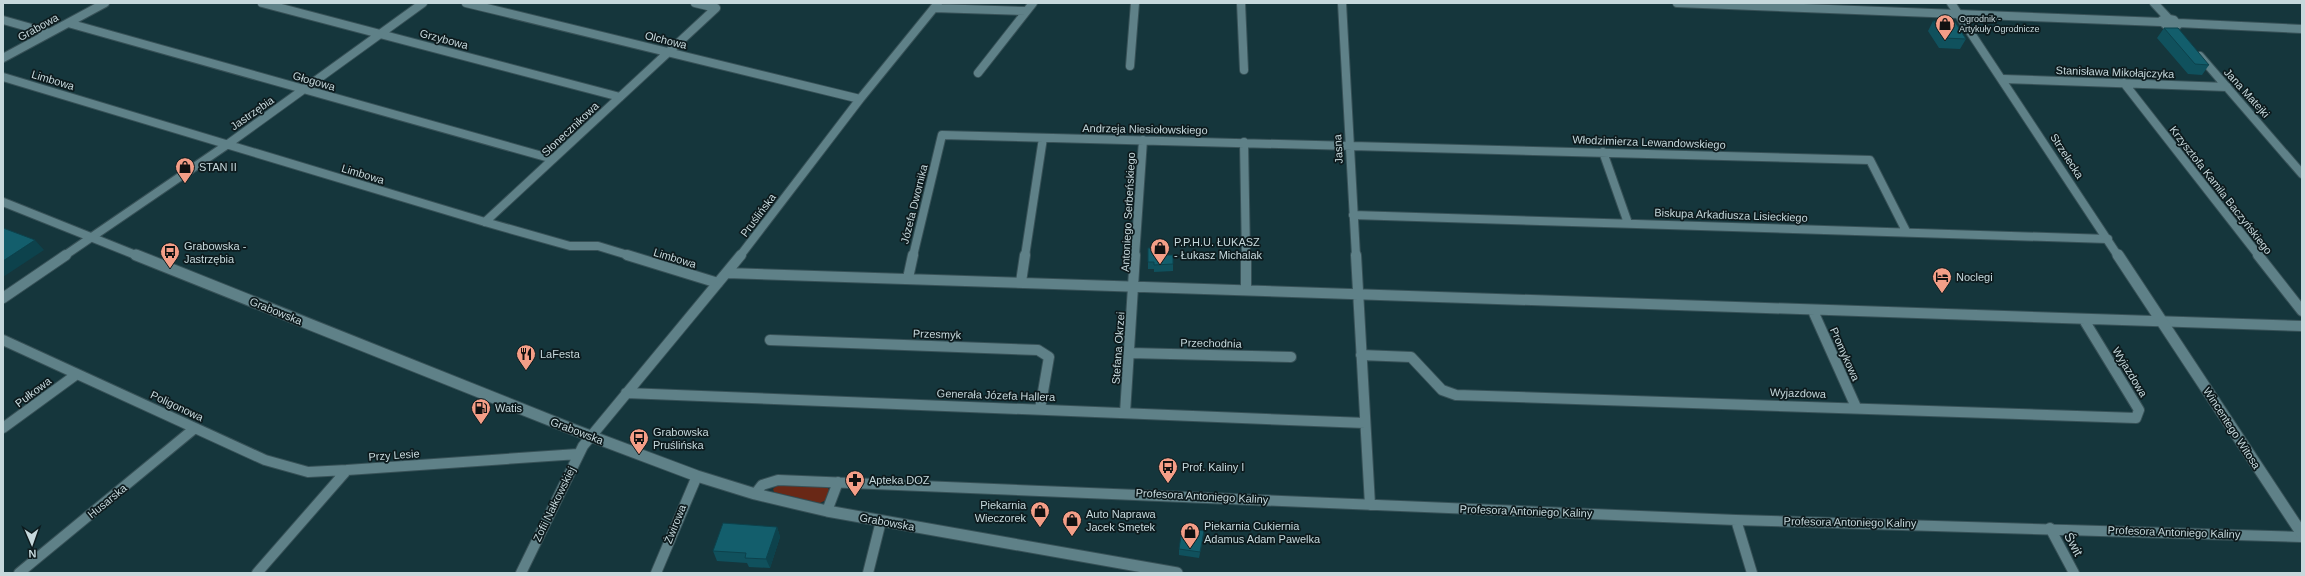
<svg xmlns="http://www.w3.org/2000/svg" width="2305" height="576" font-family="Arial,sans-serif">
  <rect width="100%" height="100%" fill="#15363c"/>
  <path fill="#692816" d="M778,485L827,486L829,490L826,500L820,503L774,492L773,489Z"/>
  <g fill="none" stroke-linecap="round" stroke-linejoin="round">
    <defs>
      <path id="street-far1" d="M262,3L620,97
        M466,3L860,99
        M1241,3L1244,70
        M1342,3L1356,256
        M1677,3L2161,22
        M2154,3L2168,18
        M934,8L1026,11
        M2165,18L2174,20L2178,25L2167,26L2161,21Z
        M3,20L49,33
        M68,23L553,159
        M2178,23L2302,29
        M2200,56L2302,174
        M3,58L105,3
        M1130,66L1135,3
        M978,73L1033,3
        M3,77L485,222L570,246H598L631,256
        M2003,79L2227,87
        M2124,83L2259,256
        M1244,142L1246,256
        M1603,152L1628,223
        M1353,215L2108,239
        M485,222L716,8L695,3
        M64,256L228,144L423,3
        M740,256L860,99L938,3
        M913,256L942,135L1870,160L1906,231
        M1025,256L1043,138
        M1135,256L1143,140"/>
      <path id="street" d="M627,255L718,283
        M1246,255V289
        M1356,255L1370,505
        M2258,255L2302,311
        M727,273L2302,326
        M908,278L913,255
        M1021,282L1025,255
        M3,298L66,255
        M1813,311L1856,407
        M3,340L265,460L308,472L347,470
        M770,340L1038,350L1049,357L1040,409
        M1130,353L1291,357
        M1361,355L1411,357L1442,390L1456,395L2136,418L2139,410L2084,320
        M626,393L1365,423
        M1125,413L1135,255
        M3,428L77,374
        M755,494L762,485L778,480L1736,520L2302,537
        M827,511L838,482
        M1736,520L1752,573
        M2050,528L2074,573
        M19,573L195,428
        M257,573L347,470L578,454
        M521,573L583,446L741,255
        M656,573L697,476
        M868,573L881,521"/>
      <path id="secondary-far1" d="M1951,3L2118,256
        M3,202L138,256"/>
      <path id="secondary" d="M136,255L572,429L697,476L755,494L827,511L1177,573
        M2118,255L2302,534"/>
    </defs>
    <use href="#street-far1" stroke="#375157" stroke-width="10"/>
    <use href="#street" stroke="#375157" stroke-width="12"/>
    <use href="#secondary-far1" stroke="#375157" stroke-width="10"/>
    <use href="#secondary" stroke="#375157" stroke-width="13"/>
    <use href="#street-far1" stroke="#5f8188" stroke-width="8"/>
    <use href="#street" stroke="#5f8188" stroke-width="10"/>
    <use href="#secondary-far1" stroke="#5f8188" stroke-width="8"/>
    <use href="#secondary" stroke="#5f8188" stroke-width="11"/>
  </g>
  <path fill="#10515d" d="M1933,21L1966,39L1960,49L1939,48L1928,31Z
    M2164,28L2209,65L2202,75L2188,74L2157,38Z
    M1167,255H1173V271L1154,272V269H1148V262Z
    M777,527L780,537L770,568L749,567L747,563L717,561L713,551Z
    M1203,538L1199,558L1179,555V549Z"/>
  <path fill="#0d424c" d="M35,240L44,250L3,277V261Z
    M777,527L780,537L770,568L766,559Z"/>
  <path fill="#135e6c" stroke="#0d424c" d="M1933,21L1955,22L1966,39L1944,38Z
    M2164,28H2178L2209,65L2195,64Z
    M3,228L35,240L3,261Z
    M1148,248L1167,249L1166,255H1173V264L1154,265V262H1148Z
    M723,523L777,527L766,559L745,558L746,553L713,551Z
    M1188,528L1204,531L1200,552L1179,549L1182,529Z"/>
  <defs>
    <symbol id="shop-pin" viewBox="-11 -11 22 30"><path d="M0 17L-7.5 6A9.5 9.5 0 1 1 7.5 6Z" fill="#f49e87" stroke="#0d1b1e"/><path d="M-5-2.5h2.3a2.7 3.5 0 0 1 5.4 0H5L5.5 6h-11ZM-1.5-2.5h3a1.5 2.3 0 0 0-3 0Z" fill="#111"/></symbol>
    <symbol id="bus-pin" viewBox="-11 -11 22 30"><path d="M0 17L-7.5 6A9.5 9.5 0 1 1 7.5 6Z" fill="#f49e87" stroke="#0d1b1e"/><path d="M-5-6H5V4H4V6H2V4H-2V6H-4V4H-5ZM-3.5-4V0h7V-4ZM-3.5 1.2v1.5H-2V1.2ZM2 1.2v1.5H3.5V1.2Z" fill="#111"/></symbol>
    <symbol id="hotel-pin" viewBox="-11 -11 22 30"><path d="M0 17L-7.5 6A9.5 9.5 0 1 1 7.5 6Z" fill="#f49e87" stroke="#0d1b1e"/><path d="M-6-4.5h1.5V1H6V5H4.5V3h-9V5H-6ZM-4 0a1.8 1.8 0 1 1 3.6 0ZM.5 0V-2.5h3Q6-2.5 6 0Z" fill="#111"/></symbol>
    <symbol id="restaurant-pin" viewBox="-11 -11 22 30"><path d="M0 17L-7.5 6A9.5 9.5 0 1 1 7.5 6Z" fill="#f49e87" stroke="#0d1b1e"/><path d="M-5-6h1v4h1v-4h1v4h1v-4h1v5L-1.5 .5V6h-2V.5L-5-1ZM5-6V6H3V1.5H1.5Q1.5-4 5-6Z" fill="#111"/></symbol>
    <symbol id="fuel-pin" viewBox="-11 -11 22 30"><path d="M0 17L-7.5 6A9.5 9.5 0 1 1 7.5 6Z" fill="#f49e87" stroke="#0d1b1e"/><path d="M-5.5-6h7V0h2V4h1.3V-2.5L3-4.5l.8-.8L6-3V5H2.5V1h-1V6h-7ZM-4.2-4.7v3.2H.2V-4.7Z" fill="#111"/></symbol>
    <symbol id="pharmacy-pin" viewBox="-11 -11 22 30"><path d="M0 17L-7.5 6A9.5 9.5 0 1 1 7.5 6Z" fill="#f49e87" stroke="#0d1b1e"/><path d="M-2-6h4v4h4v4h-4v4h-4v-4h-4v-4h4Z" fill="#111"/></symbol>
  </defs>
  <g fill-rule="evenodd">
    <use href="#shop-pin" x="1934" y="13" width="22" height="30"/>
    <use href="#shop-pin" x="174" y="156" width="22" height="30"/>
    <use href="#shop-pin" x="1149" y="237" width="22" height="30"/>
    <use href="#bus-pin" x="159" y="241" width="22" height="30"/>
    <use href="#hotel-pin" x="1931" y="266" width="22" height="30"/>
    <use href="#restaurant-pin" x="515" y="343" width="22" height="30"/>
    <use href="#fuel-pin" x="470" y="397" width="22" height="30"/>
    <use href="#bus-pin" x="628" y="427" width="22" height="30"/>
    <use href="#bus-pin" x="1157" y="456" width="22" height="30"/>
    <use href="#pharmacy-pin" x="844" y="469" width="22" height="30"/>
    <use href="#shop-pin" x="1029" y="500" width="22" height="30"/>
    <use href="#shop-pin" x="1061" y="509" width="22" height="30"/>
    <use href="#shop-pin" x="1179" y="521" width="22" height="30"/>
  </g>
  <g text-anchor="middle" stroke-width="3.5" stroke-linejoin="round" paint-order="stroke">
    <g font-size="9" fill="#c6d8dc" stroke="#0d1b1e" text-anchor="start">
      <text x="1959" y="22">Ogrodnik -<tspan x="1959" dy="10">Artykuły Ogrodnicze</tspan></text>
    </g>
    <g font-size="11" fill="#c6d8dc" stroke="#0d1b1e">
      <text transform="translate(38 27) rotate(-29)" y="4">Grabowa</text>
      <text transform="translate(444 39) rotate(15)" y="4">Grzybowa</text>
      <text transform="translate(666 40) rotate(14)" y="4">Olchowa</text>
      <text transform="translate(2115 72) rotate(2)" y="4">Stanisława Mikołajczyka</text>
      <text transform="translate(53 80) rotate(17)" y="4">Limbowa</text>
      <text transform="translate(314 81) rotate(16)" y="4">Głogowa</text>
      <text transform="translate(2247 93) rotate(48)" y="4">Jana Matejki</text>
      <text transform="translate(252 113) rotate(-35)" y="4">Jastrzębia</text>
      <text transform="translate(570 129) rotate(-43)" y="4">Słonecznikowa</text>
      <text transform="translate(1145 129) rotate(1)" y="4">Andrzeja Niesiołowskiego</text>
      <text transform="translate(1649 142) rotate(2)" y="4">Włodzimierza Lewandowskiego</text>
      <text transform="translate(1338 149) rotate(-93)" y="4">Jasna</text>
      <text transform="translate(2067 156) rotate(57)" y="4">Strzelecka</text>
      <text transform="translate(363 174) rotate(17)" y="4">Limbowa</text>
      <text transform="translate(2221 190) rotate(52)" y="4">Krzysztofa Kamila Baczyńskiego</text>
      <text transform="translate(914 204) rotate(-76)" y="4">Józefa Dwornika</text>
      <text transform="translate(1128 212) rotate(-87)" y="4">Antoniego Serbeńskiego</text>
      <text transform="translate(758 215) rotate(-53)" y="4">Pruślińska</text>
      <text transform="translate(1731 215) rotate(2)" y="4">Biskupa Arkadiusza Lisieckiego</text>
      <text transform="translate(675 258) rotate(17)" y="4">Limbowa</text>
      <text transform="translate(276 311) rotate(22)" y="4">Grabowska</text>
      <text transform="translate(937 334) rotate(2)" y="4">Przesmyk</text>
      <text transform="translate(1211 343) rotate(1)" y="4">Przechodnia</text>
      <text transform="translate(1118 348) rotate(-86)" y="4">Stefana Okrzei</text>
      <text transform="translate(1845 354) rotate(66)" y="4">Promykowa</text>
      <text transform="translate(2130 372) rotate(59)" y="4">Wyjazdowa</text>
      <text transform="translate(33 392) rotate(-37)" y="4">Pułkowa</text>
      <text transform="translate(1798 393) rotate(2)" y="4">Wyjazdowa</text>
      <text transform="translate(996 395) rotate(2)" y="4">Generała Józefa Hallera</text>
      <text transform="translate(177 406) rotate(25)" y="4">Poligonowa</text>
      <text transform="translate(2232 428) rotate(57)" y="4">Wincentego Witosa</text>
      <text transform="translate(577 431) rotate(21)" y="4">Grabowska</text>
      <text transform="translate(394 455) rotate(-4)" y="4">Przy Lesie</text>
      <text transform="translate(1202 496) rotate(3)" y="4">Profesora Antoniego Kaliny</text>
      <text transform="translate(107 501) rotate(-39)" y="4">Husarska</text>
      <text transform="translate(554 504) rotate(-64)" y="4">Zofii Nałkowskiej</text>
      <text transform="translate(1526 511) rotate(2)" y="4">Profesora Antoniego Kaliny</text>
      <text transform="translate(887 522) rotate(10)" y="4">Grabowska</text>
      <text transform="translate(1850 522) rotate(1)" y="4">Profesora Antoniego Kaliny</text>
      <text transform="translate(675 524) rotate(-68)" y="4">Żwirowa</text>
      <text transform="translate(2174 532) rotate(2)" y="4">Profesora Antoniego Kaliny</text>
    </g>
    <g font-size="11" fill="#c6d8dc" stroke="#0d1b1e" text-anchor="start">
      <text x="199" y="171">STAN II</text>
      <text x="1174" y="246">P.P.H.U. ŁUKASZ<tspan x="1174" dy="13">- Łukasz Michalak</tspan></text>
      <text x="184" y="250">Grabowska -<tspan x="184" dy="13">Jastrzębia</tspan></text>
      <text x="1956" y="281">Noclegi</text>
      <text x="540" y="358">LaFesta</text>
      <text x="495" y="412">Watis</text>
      <text x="653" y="436">Grabowska<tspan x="653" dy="13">Pruślińska</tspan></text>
      <text x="1182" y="471">Prof. Kaliny I</text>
      <text x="869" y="484">Apteka DOZ</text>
      <text x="1026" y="509" text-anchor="end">Piekarnia<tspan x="1026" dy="13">Wieczorek</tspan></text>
      <text x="1086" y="518">Auto Naprawa<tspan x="1086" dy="13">Jacek Smętek</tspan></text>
      <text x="1204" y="530">Piekarnia Cukiernia<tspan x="1204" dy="13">Adamus Adam Pawelka</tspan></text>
    </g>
    <g font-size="13" fill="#c6d8dc" stroke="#0d1b1e">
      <text transform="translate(2074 544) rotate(62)" y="5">Świt</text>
    </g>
  </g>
  <rect width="2305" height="576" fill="none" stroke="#c6d8dc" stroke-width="8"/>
  <g transform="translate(32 544) rotate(178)" stroke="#0d1b1e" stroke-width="3" paint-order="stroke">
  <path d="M0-3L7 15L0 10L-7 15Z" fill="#c6d8dc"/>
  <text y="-6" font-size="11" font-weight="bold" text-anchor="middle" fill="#c6d8dc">N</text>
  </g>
</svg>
